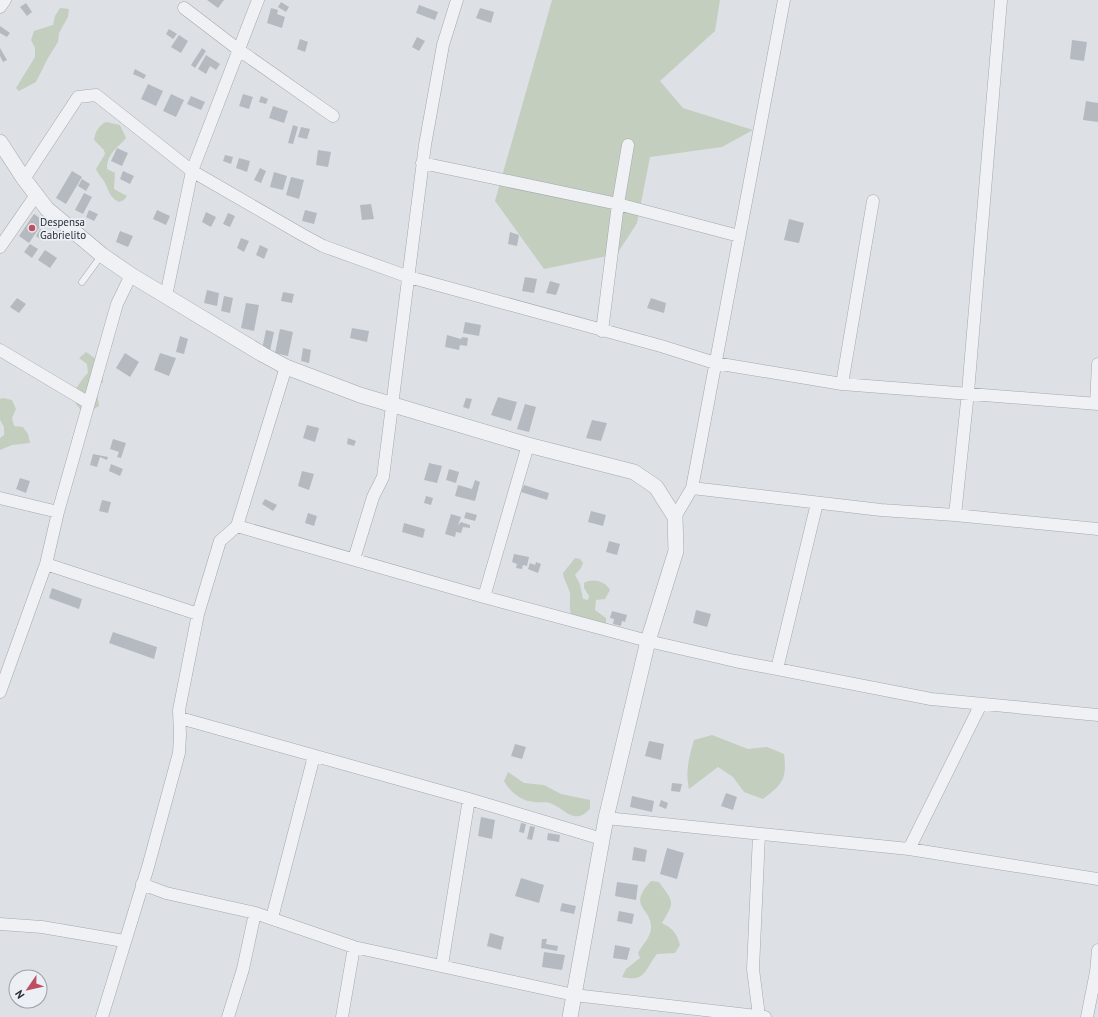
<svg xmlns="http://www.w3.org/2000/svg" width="1098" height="1017" font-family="'PT Sans',sans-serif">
  <rect width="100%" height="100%" fill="#dde1e5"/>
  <path fill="#c3cebf" d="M552,0H720L715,31L660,81L683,108L753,130L722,147L650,157L637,223L617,254L544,269L495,201Z
    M60,8L69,9L68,17L59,33L58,42L48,58L36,82L19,91L16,88L35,57V48L31,40L34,31L53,25L55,16Z
    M106,122L120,125L126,138C117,149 107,153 107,169L115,173L114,189L127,196L124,200L119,202C110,198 109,191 105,183C103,178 98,175 96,169L105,154L104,150L94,140C95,132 99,125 106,122Z
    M86,352L102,363L103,382L96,387L99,406L91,411L81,410L76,404L73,392C79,386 81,379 88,373L87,364L79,358Z
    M3,398L12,400L16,409L12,418L14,426L23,427L28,434L30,443L12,445L0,450V438L4,435V427L0,420V399Z
    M575,558L580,559L583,563L581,568L575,575L580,584L583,599L588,600L589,596L584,588V583C593,578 605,581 610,590L605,599L596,600L595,610L606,618V623L603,625L572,616C568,609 571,600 570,593C568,585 564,581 563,573Z
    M712,735L748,749L767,747L784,754C787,779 783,784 763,799L744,792L733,777L718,767L689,789C685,772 689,757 694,740Z
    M508,772L524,783L544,785L561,794L590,800V809C574,825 568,811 552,804C547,801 540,803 534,802C521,801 510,792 504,781Z
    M651,881L659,882C674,903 675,901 662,923C672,928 677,933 680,945L675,953L657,954C645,968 647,983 622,977L626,969L640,958L638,953C642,945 651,937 651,928C652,907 626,908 651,881Z"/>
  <path fill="#b5bac1" d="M207,0H224L218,8Z
    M281,2L289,7L286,12L278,7Z
    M26,3L32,12L27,16L20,7Z
    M419,5L438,12L435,20L416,13Z
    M271,8L278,10L277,14L285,17L282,28L267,23Z
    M480,8L494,12L491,23L476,18Z
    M0,26L10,33L7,37L0,33Z
    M169,29L177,34L173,39L166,34Z
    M179,35L188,41L181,53L171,47Z
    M417,37L425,41L419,51L412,47Z
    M300,39L308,42L305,52L297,49Z
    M1072,40L1087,42L1084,61L1070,59Z
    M0,48L7,60L3,62L0,56Z
    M202,48L206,51L195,68L191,65Z
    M206,55L220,64L216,70L210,66L206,74L198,69Z
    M135,69L146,75L144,79L133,74Z
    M148,84L163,91L156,106L141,99Z
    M171,94L184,100L176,117L163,111Z
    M243,94L253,97L249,109L239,106Z
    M191,96L205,102L201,110L187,104Z
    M261,96L268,99L266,104L259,102Z
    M1086,101L1098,103V122L1083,120Z
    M273,106L288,111L284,123L269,118Z
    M293,125L298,127L293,144L288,143Z
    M301,127L310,129L307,139L298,137Z
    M117,148L128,153L122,166L111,161Z
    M318,150L331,152L328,167L316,165Z
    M225,155L233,157L231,164L223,161Z
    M239,158L250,161L247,172L236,168Z
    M260,168L266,171L261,183L254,180Z
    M72,171L82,177L66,204L56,198Z
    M123,171L134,176L130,184L120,179Z
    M274,172L287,176L283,190L270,187Z
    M291,177L304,180L299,199L286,195Z
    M82,179L90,184L86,191L78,186Z
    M84,193L92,197L83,214L75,210Z
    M371,204L374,219L362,220L360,205Z
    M89,210L98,214L94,221L86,217Z
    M157,210L170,216L166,225L153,219Z
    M305,210L317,213L314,224L302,221Z
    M206,212L216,217L211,227L202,222Z
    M228,213L235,216L230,227L223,224Z
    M34,214L44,221L29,243L19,236Z
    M789,219L804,223L799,243L784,240Z
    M40,229L48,234L43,241L36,236Z
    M120,231L133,236L128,247L116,242Z
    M510,232L519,235L517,246L508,244Z
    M241,238L249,241L244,252L237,248Z
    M30,244L38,249L32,258L24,252Z
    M260,245L268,249L264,259L256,255Z
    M45,250L57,258L50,268L38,260Z
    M525,277L537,279L534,293L522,291Z
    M550,281L560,284L556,295L546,293Z
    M207,290L219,293L217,306L204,303Z
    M283,292L294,294L292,303L281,301Z
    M224,296L233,298L230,313L221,311Z
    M17,298L26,304L19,313L10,307Z
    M651,298L666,303L664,313L647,308Z
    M246,303L259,305L254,331L241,328Z
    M465,322L481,325L479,336L463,333Z
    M352,328L369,331L367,342L350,338Z
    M280,329L293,332L288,356L275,353Z
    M266,330L274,332L270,351L262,349Z
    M447,335L461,339L462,337L468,338L467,346L460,345L459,350L445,347Z
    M180,336L188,339L184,354L176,352Z
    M303,348L311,350L309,363L301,361Z
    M125,353L139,362L130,377L116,368Z
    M160,353L176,358L169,376L154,370Z
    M498,397L517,402L511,421L491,415Z
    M466,398L472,399L469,409L463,407Z
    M525,404L536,407L529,432L517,429Z
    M592,420L607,423L601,441L586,438Z
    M307,425L319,428L315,442L303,438Z
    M348,438L356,441L354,446L347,444Z
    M113,439L126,443L121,458L117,457L119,452L110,449Z
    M93,454L108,457L107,460L100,457L97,467L90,465Z
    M429,463L442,466L437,483L424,480Z
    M111,464L123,469L120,476L109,471Z
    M449,469L459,472L456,483L446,480Z
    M302,471L314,474L309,490L298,486Z
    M20,478L30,481L26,493L16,489Z
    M475,480L480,482L475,501L455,496L458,485L472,489Z
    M524,485L549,493L547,500L521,492Z
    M426,496L433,498L431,505L424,503Z
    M265,499L277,505L273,511L262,504Z
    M102,500L111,502L108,513L99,511Z
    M591,511L606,515L603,526L588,522Z
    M466,512L477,515L475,521L464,518Z
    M308,513L317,516L314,526L305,523Z
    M451,514L461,517L458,525L461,522L470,525V528L463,527L461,533L456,532L455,537L445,534Z
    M404,523L425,529L423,538L402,532Z
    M609,541L620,544L617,555L606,552Z
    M514,554L529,557L527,566L523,565L522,569L516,568L517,564L512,562Z
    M536,562L541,564L538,573L528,569L530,563L535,565Z
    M52,588L82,599L79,609L49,598Z
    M696,610L711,614L707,627L693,623Z
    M612,611L627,615L625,622L622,621L621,626L613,624L614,619L610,618Z
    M113,632L157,647L154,659L109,643Z
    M649,741L664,744L661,760L645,756Z
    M515,744L526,747L522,759L511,756Z
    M672,783L682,784L680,792L671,791Z
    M726,793L737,797L733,810L721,806Z
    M632,796L654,801L652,812L630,807Z
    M661,800L668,803L666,809L659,806Z
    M481,817L495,820L492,839L478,836Z
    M521,823L526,824L524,833L519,832Z
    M530,826L535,827L532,840L527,839Z
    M548,833L560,835L559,842L547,840Z
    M634,847L647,850L645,862L632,860Z
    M667,848L684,853L677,879L660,874Z
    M521,878L544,885L539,903L515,896Z
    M617,882L638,885L636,900L615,896Z
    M562,903L576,906L574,914L560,911Z
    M619,911L634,914L632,924L617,921Z
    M490,933L504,937L501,950L487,946Z
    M542,939H547L546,944L558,946L557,951L541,948Z
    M615,945L630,948L627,960L613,958Z
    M544,952L565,955L562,970L542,967Z"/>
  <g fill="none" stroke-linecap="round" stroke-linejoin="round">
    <defs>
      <path id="service" d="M82,282L101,256"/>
      <path id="minor" d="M0,7L5,0
        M184,8L239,50L333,116
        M422,163L618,204L739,236
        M24,179L78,97L96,95L192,171L301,234L323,246L409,277L661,346L715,363L842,384L1098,404
        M0,247L36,195
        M166,296L192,171L258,0
        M602,331L618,204L628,145
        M0,350L89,403
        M842,384L873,201
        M1096,403L1098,364
        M692,488L784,0
        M0,498L58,512
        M955,515L968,392L1001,0
        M675,517L692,488L881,510L955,515L1098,529
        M237,526L484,597L648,641L735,661L931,699L1098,715
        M354,559L373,497L383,477L425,145L443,45L457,0
        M46,564L198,614
        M484,597L528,445
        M777,669L817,503
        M0,692L46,564L58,512L117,304L131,275
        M180,718L469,799L602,839
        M606,818L909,849L1098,879
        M909,849L981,704
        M142,884L166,893L255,913L354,947L574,995L765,1017
        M272,918L314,756
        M0,924L42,927L124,941
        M442,965L469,799
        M759,1016L753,969L759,835
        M102,1017L148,867L179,753L180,735L179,710L198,614L220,541L237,526L286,367
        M228,1017L243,969L255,913
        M342,1017L354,947
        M1087,1017L1096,972L1098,950"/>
      <path id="tertiary" d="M0,142L24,179L47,209L102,255L131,275L262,354L286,367L360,395L528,445L634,472L656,487L675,517L676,551L648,641L606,818L570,1017"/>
    </defs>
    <use href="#service" stroke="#a3a8ae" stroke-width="7"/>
    <use href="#minor" stroke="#a3a8ae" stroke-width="13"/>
    <use href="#tertiary" stroke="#a3a8ae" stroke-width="16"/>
    <use href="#service" stroke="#eff1f4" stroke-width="6"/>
    <use href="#minor" stroke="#eff1f4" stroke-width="12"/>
    <use href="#tertiary" stroke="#eff1f4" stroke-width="15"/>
  </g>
  <circle fill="#be4f61" stroke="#eceff3" stroke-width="1.5" cx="32" cy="228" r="4"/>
  <g text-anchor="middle" stroke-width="3.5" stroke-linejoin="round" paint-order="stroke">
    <g font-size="11" fill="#292f3a" stroke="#eceff3" text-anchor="start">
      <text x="40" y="226">Despensa<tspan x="40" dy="13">Gabrielito</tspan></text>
    </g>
  </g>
  <g transform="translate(28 989) rotate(236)"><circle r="19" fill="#eceff3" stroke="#9ea2a9"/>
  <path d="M0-3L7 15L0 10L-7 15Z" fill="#be4f61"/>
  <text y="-6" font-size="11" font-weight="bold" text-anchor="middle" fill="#292f3a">N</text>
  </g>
</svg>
